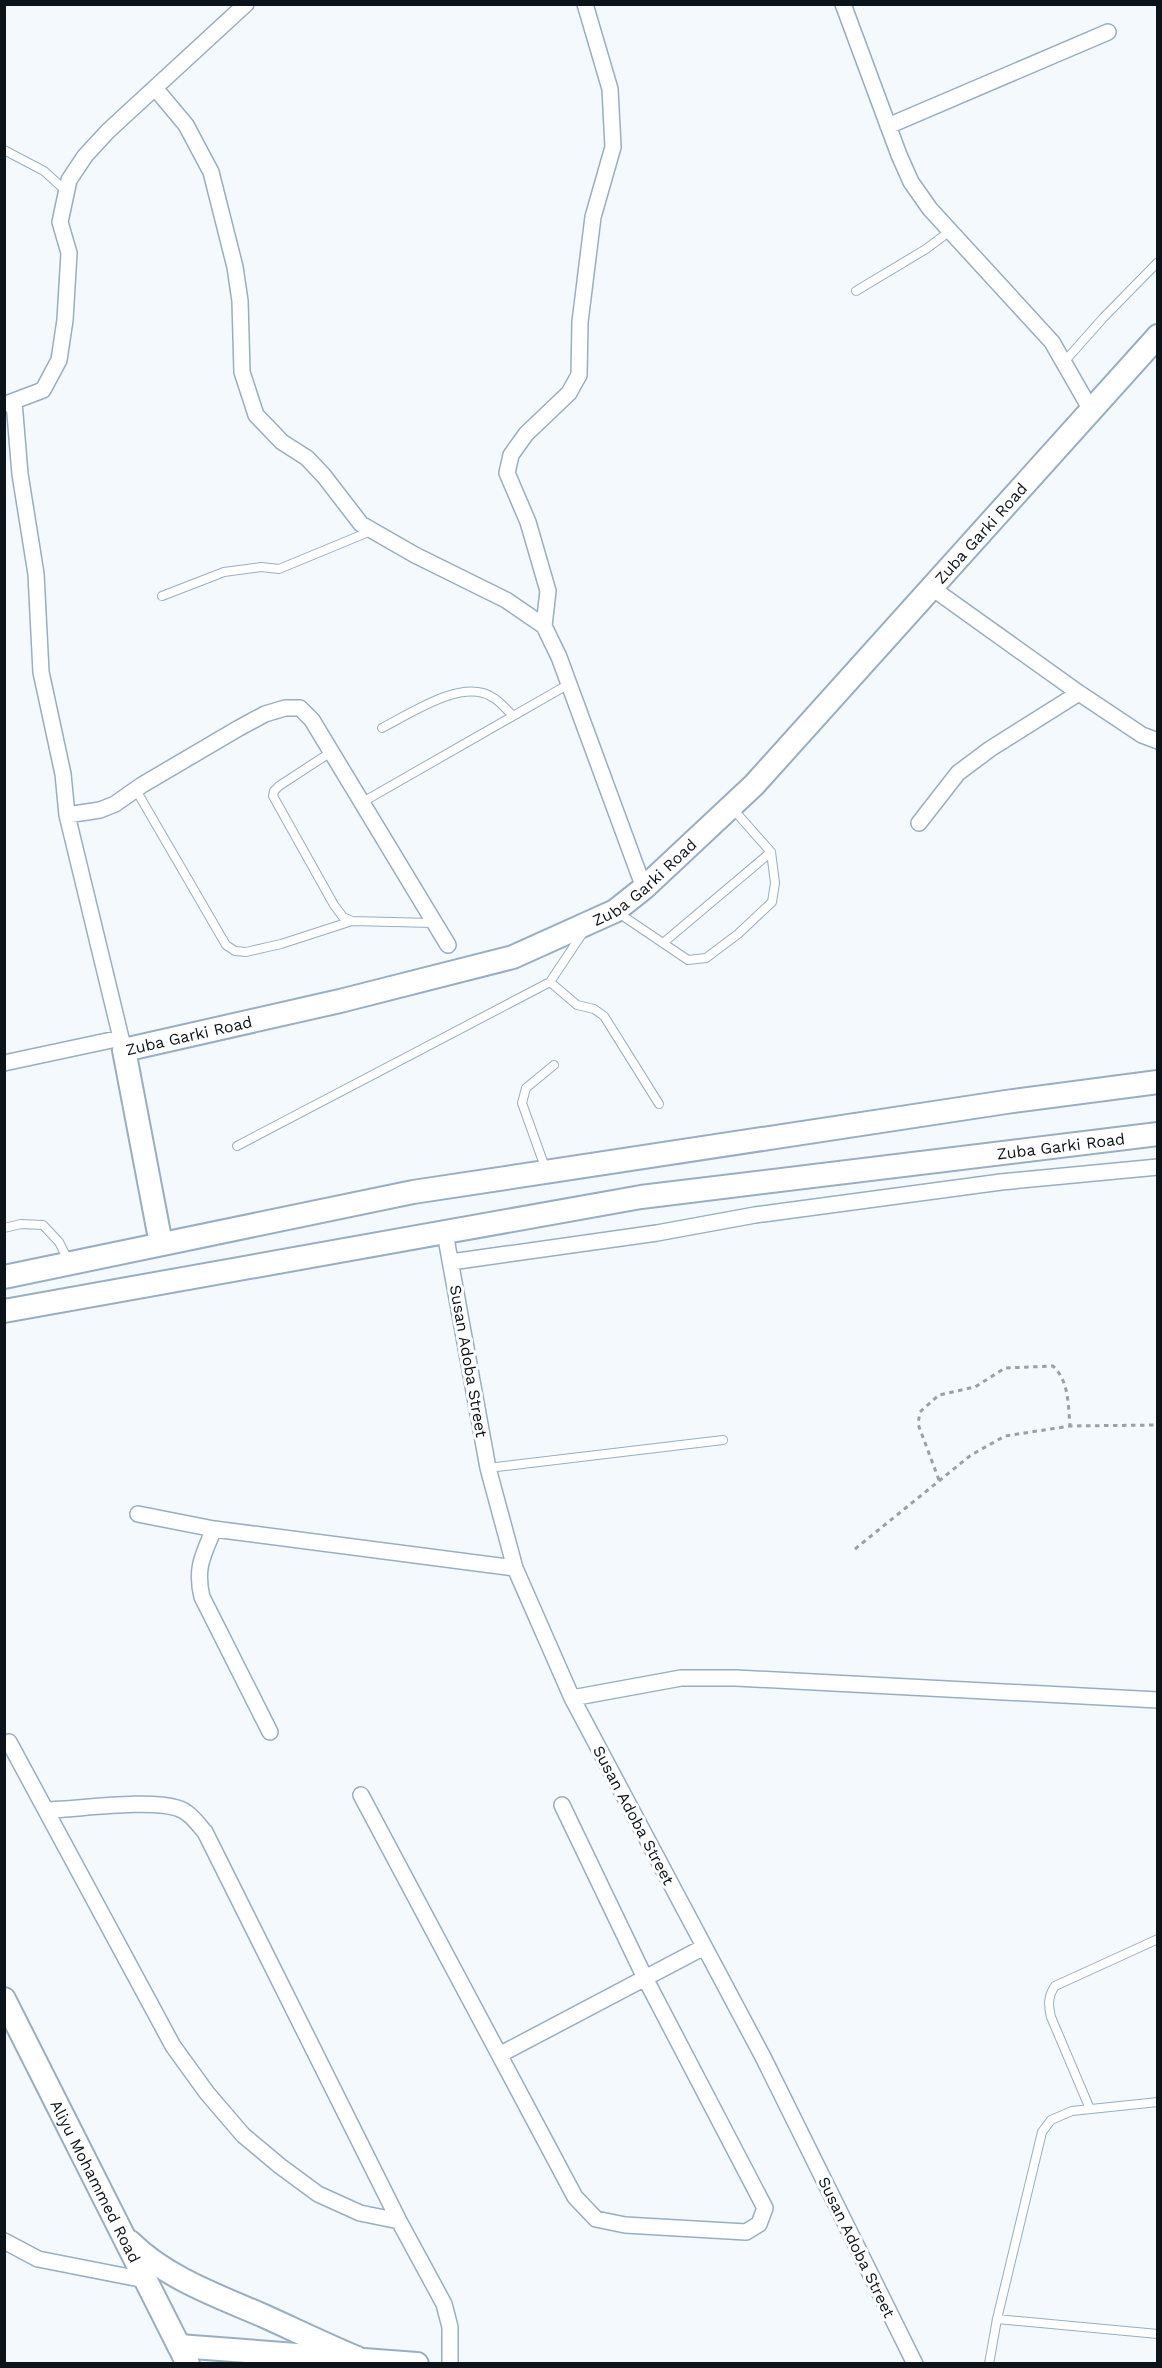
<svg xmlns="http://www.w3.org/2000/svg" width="1162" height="2368" font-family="'Work Sans',sans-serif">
  <rect width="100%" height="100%" fill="#f4f9fe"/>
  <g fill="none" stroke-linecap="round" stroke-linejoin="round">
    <defs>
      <path id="lane" d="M4,150L44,171L66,191
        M856,291L926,249L950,231
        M1064,362L1104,317L1158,262
        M162,596L224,572L261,567L279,569L371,531
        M382,728C410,714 462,678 492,697C500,701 507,710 513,716
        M331,752L279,786L274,791L273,796L334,905L343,917L352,921L433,923
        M136,790L226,945L235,951L246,952L281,944L352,921
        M361,803L569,684
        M617,912L688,960L706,958L738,934L772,902L775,883L771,852L732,808
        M663,943L771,852
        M550,982L577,1005L594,1009L604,1016L659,1104
        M237,1146L550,982L582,934
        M546,1170L522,1103L526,1088L554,1065
        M4,1228L21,1224L43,1225L59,1242L68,1260
        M488,1468L723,1440
        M1090,2109L1051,2017C1048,2005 1048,1996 1055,1986L1158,1939
        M997,2319L1158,2334
        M989,2364L997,2319L1042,2132L1051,2120L1072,2111L1158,2102"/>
      <path id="street" d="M843,4L899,155L911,182L930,209L1052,342L1091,410
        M155,88L186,125L211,172L235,267L240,301L242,372L256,415L282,442L307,458L324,476L361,524L415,555L506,600L544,626L559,657L644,888
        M888,126L1108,32
        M14,402L20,474L36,574L41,672L63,774L67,815L121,1038
        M6,404L43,390L59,360L65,320L69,253L60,222L69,180L85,156L108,131L246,4
        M932,588L1079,693L1142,735L1158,741
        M544,626L548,591L528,522L507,473L511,455L526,434L569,393L579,375L580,322L593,217L613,147L610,89L585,4
        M67,815L100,810L115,804L142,785L239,728L265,714L285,708H300L312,720L448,945
        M919,823L958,773L990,749L1079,693
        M4,1063L121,1038L124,1047
        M445,1233L488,1468L515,1568L572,1698L763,2057L915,2364
        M451,1262L657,1233L755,1215L1001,1182L1158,1167
        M138,1514L214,1529L515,1568
        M214,1529C203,1555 195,1568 202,1597L270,1732
        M572,1698L681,1678H736L1158,1700
        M9,1742L173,2046L207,2093L243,2135L280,2166L318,2194L360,2213L399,2221
        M361,1795L575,2197L596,2219L625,2225L746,2232L759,2224L765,2208L645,1978L562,1805
        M47,1810C80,1809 148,1799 177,1808C189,1811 197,1823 205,1832L399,2221L444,2304L450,2327V2364
        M501,2054L704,1947
        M4,2241L38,2259L145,2280"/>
      <g id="secondary">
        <path id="s1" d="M161,1244L124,1050L340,1001L513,957L615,911L644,888L754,785L1158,336"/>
        <path d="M4,1277L413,1192L1006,1102L1158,1082"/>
        <path id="s2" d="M4,1311L641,1197L1158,1134"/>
        <path id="s3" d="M4,1999L188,2364"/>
        <path d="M130,2242C166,2278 218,2296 264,2316C295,2330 326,2345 357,2358"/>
        <path d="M179,2346L417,2364"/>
      </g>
    </defs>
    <use href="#lane" stroke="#97aec5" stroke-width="10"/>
    <use href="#street" stroke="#97aec5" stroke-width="18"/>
    <use href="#secondary" stroke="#97aec5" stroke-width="26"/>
    <path stroke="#9aa0a6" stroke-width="3" stroke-dasharray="4.5 4.5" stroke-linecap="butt" d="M939,1480L918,1424L920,1412L939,1395L975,1387L1005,1368L1053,1366C1069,1381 1068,1404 1070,1426
      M855,1549L971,1455L1005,1436L1070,1426L1158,1425"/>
    <use href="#lane" stroke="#fff" stroke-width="8"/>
    <use href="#street" stroke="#fff" stroke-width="15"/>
    <use href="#secondary" stroke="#fff" stroke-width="22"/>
  </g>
  <g text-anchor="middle" stroke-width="6" stroke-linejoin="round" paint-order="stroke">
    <g font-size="16" fill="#0b131b" stroke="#fff">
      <text dy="6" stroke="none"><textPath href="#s1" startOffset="1236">Zuba Garki Road</textPath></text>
      <text dy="6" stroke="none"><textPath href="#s1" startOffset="750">Zuba Garki Road</textPath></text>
      <text dy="6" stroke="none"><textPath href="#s1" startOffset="264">Zuba Garki Road</textPath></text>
      <text dy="6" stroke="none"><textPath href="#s2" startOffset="1070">Zuba Garki Road</textPath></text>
      <text transform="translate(469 1361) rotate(80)" y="6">Susan Adoba Street</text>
      <text transform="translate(634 1815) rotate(62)" y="6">Susan Adoba Street</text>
      <text dy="6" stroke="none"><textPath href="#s3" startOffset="204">Aliyu Mohammed Road</textPath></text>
      <text transform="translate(857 2247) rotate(64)" y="6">Susan Adoba Street</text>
    </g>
  </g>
  <rect width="1162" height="2368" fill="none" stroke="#0b131b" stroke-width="12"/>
</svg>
